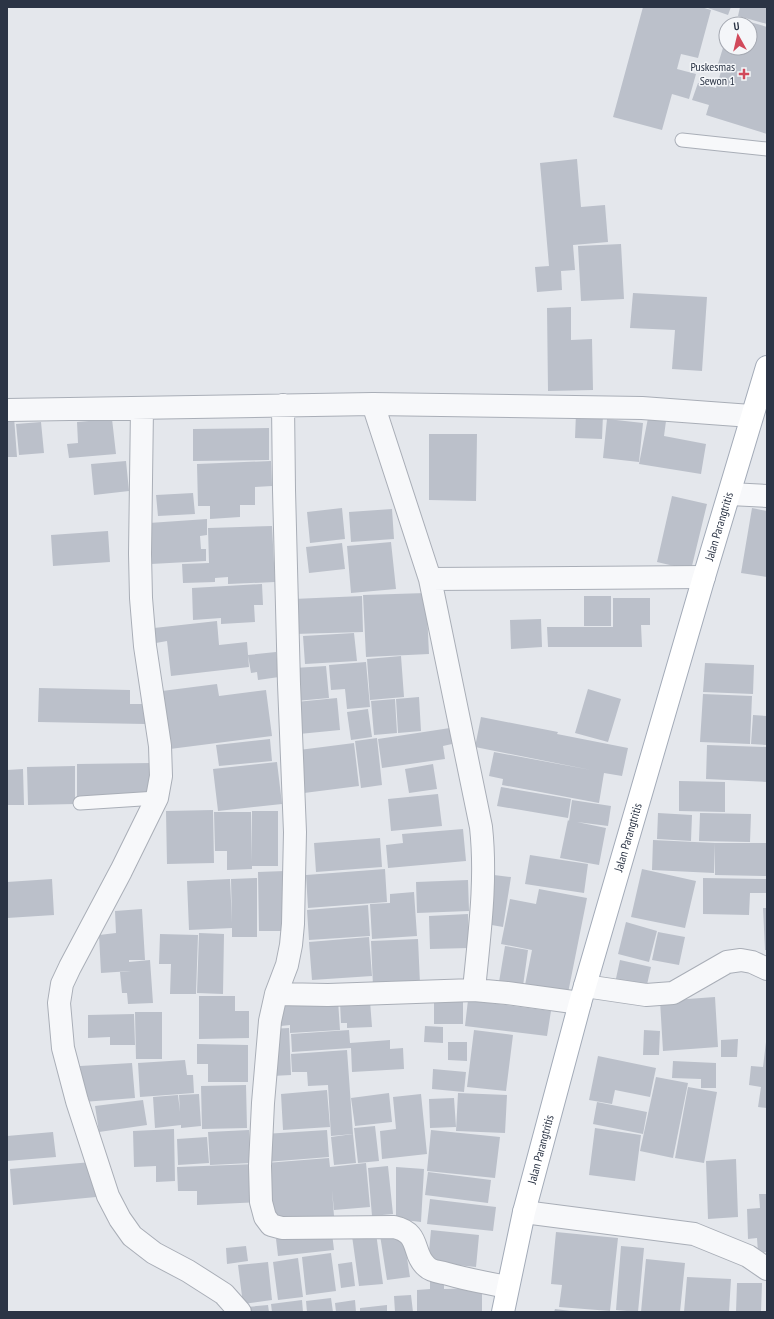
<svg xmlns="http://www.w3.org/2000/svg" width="774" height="1319" font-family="'PT Sans Narrow',sans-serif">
  <rect width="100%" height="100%" fill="#e4e7ec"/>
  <path fill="#bbc0ca" d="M643,7H701L711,10L698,58L681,54L677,69L696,74L689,99L672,94L662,130L613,117Z
    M705,7H731L728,15Z
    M740,7H767V24L738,16Z
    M733,17L767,27V134L706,115L709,105L692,100L698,83L716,88L723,65L718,64L726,38V48H750V24H730Z
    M577,159L581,207L605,205L608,242L573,245L575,270L561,271L562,290L537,292L535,267L549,266L540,163Z
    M621,244L624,299L581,301L578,246Z
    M633,293L707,297L702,371L672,369L675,330L630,328Z
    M571,307V340L592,339L593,390L548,391L547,308Z
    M576,413L603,414L602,439L575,438Z
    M7,417H14L17,457H7Z
    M648,418L666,421L664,436L706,444L701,474L639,464Z
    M112,419L116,454L69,458L67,444L78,443L77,422Z
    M607,419L643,423L639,462L603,458Z
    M41,422L44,453L19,455L16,424Z
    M269,428V460L193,461V429Z
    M429,434H477L476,501L429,500Z
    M126,461L129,491L94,495L91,464Z
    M271,461L272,486L255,487V505H240V517L210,519V506H198L197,464Z
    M193,493L195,514L158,516L156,495Z
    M672,496L707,504L691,570L657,562Z
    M342,508L345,539L310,543L307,512Z
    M752,508L767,511V577L741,573Z
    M392,509L394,539L351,542L349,512Z
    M207,519V535L200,536L201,549H206V561L151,564L149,523Z
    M272,526L275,582L228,584V577L215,578V582L183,583L182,564L209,563L208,528Z
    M108,531L110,562L53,566L51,535Z
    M391,542L396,589L351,593L347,546Z
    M342,543L345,569L309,573L306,547Z
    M262,584L263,605H254L255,622L221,624V618L193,620L192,588Z
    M426,593L429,654L366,657L363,595Z
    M362,596L363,632L294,634L293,599Z
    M584,596H611V626H584Z
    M613,598H650V625H641L642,647H548L547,627H613Z
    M541,619L542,647L511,649L510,620Z
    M217,621L219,645L247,642L249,667L171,676L167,641L156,643L154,628Z
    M354,633L357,661L305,664L303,636Z
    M276,652L279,677L258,680L257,672L251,673L248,655Z
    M401,656L404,697L370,700L367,659Z
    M366,662L370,707L347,709L345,689L331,690L329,665Z
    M705,663L754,665L753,694L703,692Z
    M326,666L329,698L296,701L294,668Z
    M217,684L219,696L266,690L272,736L170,749L162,691Z
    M39,688L130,690V704H145V724L38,722Z
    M588,689L621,699L608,742L575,733Z
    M703,694L752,696L750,744L700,742Z
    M419,697L421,731L398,733L396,699Z
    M337,698L340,730L299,734L296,702Z
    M395,699L397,733L374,735L371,701Z
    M368,709L372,737L351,740L347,712Z
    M753,715L767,716V745L751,744Z
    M481,717L558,732L557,734L628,748L622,776L604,773L599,803L502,785L503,779L489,776L494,752L591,770L475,747Z
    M450,728L452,744L443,746L445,759L382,768L378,739Z
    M377,738L382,785L361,788L355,741Z
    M270,739L272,761L219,766L216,745Z
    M354,743L359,786L304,793L299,750Z
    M707,745L767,747V782L706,779Z
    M277,762L282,804L218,811L213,769Z
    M151,763L152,794L77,796V764Z
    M433,764L437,789L409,793L405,769Z
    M75,766V804L28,805L27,767Z
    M23,769L24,805H7V770Z
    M679,781L725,782V812L679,811Z
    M501,787L571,799L568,818L497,806Z
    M438,794L442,826L391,831L388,799Z
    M572,800L611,806L608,826L577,822L606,828L599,865L560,858L568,820L569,821Z
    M213,810L214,863L167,864L166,811Z
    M252,811H278V866H252V869L227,870V851H215L214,812H251L252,862Z
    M658,813L692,815L691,841L657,839Z
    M700,813L751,814L750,842L699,841Z
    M463,829L466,861L388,868L386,845L403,843L402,834Z
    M380,838L382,867L316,872L314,843Z
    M653,840L715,843L714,873L652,870Z
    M715,843H767V876L715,875Z
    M530,855L588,864L584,893L525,884Z
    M385,869L387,902L308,908L306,875Z
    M642,869L696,881L685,928L631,917Z
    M285,871L286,931H259L258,872Z
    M494,875L511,877L503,927L486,924Z
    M257,878V937H232V928L189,930L187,881L230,879L232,923L231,879Z
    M703,878L767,879V893H750L749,915L703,914Z
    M52,879L54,915L7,918V882Z
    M468,880L469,911L417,913L416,882Z
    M539,889L587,898L568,993L525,985L532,950L501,944L510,899L536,904Z
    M414,892L417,936L372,939L370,904L390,903V894Z
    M368,905L370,936L309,940L307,910Z
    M763,908H767V950H765Z
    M142,909L145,960H129V962L150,960L153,1003L128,1004L127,993H122L120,972L131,971L101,973L99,935L116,933L115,911Z
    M468,914L469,948L430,949L429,916Z
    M626,922L657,931L649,962L618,954Z
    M658,932L685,937L679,965L652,960Z
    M199,933L224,934L223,994L197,993Z
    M160,934L198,935L196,994H170L171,964H159Z
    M369,937L372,976L312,980L309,942Z
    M418,939L420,984L373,986L371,941Z
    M505,946L528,950L523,986L499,982Z
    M620,960L651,967L646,989L615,983Z
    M199,996H235V1011H249V1038L199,1039Z
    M715,997L718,1047L663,1051L660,1001Z
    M338,1000L340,1030L290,1033V1025L281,1026L279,1004Z
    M468,1000L551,1011L547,1036L465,1026Z
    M370,1001L372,1027L347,1028V1023H341L340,1003Z
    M434,1002H463V1024H434Z
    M135,1012H162V1059H136Z
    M134,1014L135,1045H110V1037L88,1038V1015Z
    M425,1026L443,1027V1043L424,1042Z
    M289,1028L291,1075L272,1076L270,1029Z
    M349,1030L350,1043L390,1040V1049L403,1048L404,1069L352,1072L351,1048L292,1052L291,1034Z
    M474,1030L513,1035L506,1091L467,1087Z
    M644,1030L660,1031L659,1055H643Z
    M738,1039L737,1057H721V1040Z
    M448,1042H467V1061L448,1060Z
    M766,1042H767V1108L758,1107L761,1087L749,1085L751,1066L763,1067Z
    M197,1044L248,1045V1082H208V1064H197Z
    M347,1050L353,1134L331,1136L328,1085L308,1086L307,1072H292L291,1054Z
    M598,1056L656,1068L650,1097L615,1090L612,1104L589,1100Z
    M185,1060L187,1075H193L194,1093L140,1097L138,1063Z
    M673,1061L716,1063V1088H701V1079L672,1078Z
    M132,1063L135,1098L83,1102L80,1066Z
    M433,1069L466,1072L464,1092L432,1089Z
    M656,1077L688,1083L673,1158L640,1151Z
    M246,1085L247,1128L202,1129L201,1086Z
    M688,1087L717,1092L704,1163L675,1158Z
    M327,1090L330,1127L283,1130L281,1094Z
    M389,1093L392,1122L355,1126L351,1098Z
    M458,1093L507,1095L505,1133L456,1131Z
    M199,1094L201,1126L181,1128V1125L155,1128L153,1097L178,1095L180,1112L179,1095Z
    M421,1094L427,1154L382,1159L380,1131L396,1129L393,1097Z
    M454,1098L456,1127L430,1128L429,1099Z
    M143,1100L147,1125L99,1132L95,1106Z
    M597,1102L647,1112L643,1134L593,1124Z
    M375,1126L379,1161L358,1163L354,1128Z
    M595,1128L641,1135L635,1181L589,1175Z
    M174,1129L175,1181L156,1182V1166L134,1167L133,1131Z
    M249,1130L251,1163L210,1165L208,1132Z
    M327,1130L329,1157L266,1162L264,1134Z
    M431,1130L500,1137L495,1178L427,1171Z
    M53,1132L56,1157L7,1161V1136Z
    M353,1134L356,1163L334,1165L331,1137Z
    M207,1137L209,1163L178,1165L177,1139Z
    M329,1158L330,1167L366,1163L370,1207L334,1210L332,1190L334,1216L270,1221L266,1163Z
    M736,1159L738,1217L708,1219L706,1161Z
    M92,1162L96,1197L13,1205L10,1169Z
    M258,1164L260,1202L197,1205V1191H178L177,1167Z
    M388,1166L393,1214L372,1216L368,1168Z
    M396,1167L424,1169L421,1222L396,1219Z
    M428,1172L491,1180L488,1203L425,1195Z
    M759,1194H767V1252L758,1253L757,1238L748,1239L747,1209L760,1208Z
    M430,1199L496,1207L493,1231L427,1224Z
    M431,1230L479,1235L476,1267L428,1262Z
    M403,1232L410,1277L387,1280L380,1235Z
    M556,1232L618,1238L610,1311L559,1307L562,1285L551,1284Z
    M332,1233L334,1250L278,1256L276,1239Z
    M376,1233L383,1284L359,1286L352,1236Z
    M246,1246L248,1261L227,1264L226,1248Z
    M621,1246L644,1248L638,1312L616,1310Z
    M331,1253L336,1291L306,1295L302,1257Z
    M298,1258L303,1297L278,1300L273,1262Z
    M646,1259L685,1263L680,1312H641Z
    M268,1262L272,1300L243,1304L238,1265Z
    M352,1262L355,1286L341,1288L338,1264Z
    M687,1277L731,1279L729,1312H684Z
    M444,1281V1289L482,1288V1312H417V1290L430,1289V1282Z
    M737,1283H762L761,1312H736Z
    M411,1295L413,1312H395L394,1296Z
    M331,1298L333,1312H307L306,1301Z
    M302,1300L303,1312H272L271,1304Z
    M355,1300L356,1312H336L335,1303Z
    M268,1305L269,1312H248L247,1307Z
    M387,1305V1312H360V1308Z
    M555,1309L571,1311V1312H554Z"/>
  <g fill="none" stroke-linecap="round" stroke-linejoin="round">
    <defs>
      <path id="service" d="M682,140L767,149
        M80,803L157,798"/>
      <path id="minor" d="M373,404L430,579L481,827C487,882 479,936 474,990
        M283,405L284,490L289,684L295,832L293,924L291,945L287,965L276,994L270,1021L263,1103L260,1166L261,1202L265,1217L271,1225L282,1228L394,1227C422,1233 411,1254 427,1267C431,1271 439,1272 444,1273C465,1279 486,1283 507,1287
        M142,408L140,554L141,598L145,646L160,746L161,776L157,798L121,871L70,967L62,984L59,1003L63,1048L77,1101L108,1196L120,1219L132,1236L154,1253L188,1271L224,1294L240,1312
        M7,410L373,404L642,408L751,416
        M730,494L767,496
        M430,579L704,577
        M585,986L646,995L673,993L727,962L741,960L752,962L767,969
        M276,994L328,995L474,990L507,993L580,1003
        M524,1212L694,1234L748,1256L767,1269"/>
      <g id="primary">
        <path id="s1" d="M503,1312L524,1212L580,1003L704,577L767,367"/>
      </g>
    </defs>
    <use href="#service" stroke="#a9aeb7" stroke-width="15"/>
    <use href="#minor" stroke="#a9aeb7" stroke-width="24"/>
    <use href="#primary" stroke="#a3abb8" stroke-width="24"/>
    <use href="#service" stroke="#f7f8fa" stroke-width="13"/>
    <use href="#minor" stroke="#f7f8fa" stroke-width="22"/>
    <use href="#primary" stroke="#fff" stroke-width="22"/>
  </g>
  <path fill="#d1495b" stroke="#f4f6f9" stroke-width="1.5" d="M742 68h4v4h4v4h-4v4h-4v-4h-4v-4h4z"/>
  <g text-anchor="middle" stroke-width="3" stroke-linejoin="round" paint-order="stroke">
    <g font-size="12" fill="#2b3445" stroke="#f4f6f9" text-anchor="end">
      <text x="735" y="71">Puskesmas<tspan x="735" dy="14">Sewon 1</tspan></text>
    </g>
    <g font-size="12" fill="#2b3445" stroke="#f4f6f9">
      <text dy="4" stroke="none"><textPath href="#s1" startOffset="815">Jalan Parangtritis</textPath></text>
      <text dy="4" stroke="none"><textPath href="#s1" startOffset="491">Jalan Parangtritis</textPath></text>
      <text dy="4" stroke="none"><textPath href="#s1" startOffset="167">Jalan Parangtritis</textPath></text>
    </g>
  </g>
  <rect width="774" height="1319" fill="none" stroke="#2b3445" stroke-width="16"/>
  <g transform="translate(738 36) rotate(352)"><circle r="19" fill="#f4f6f9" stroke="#a4a8b1"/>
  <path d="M0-3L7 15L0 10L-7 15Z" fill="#d1495b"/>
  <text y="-6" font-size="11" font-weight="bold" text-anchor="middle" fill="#2b3445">U</text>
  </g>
</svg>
